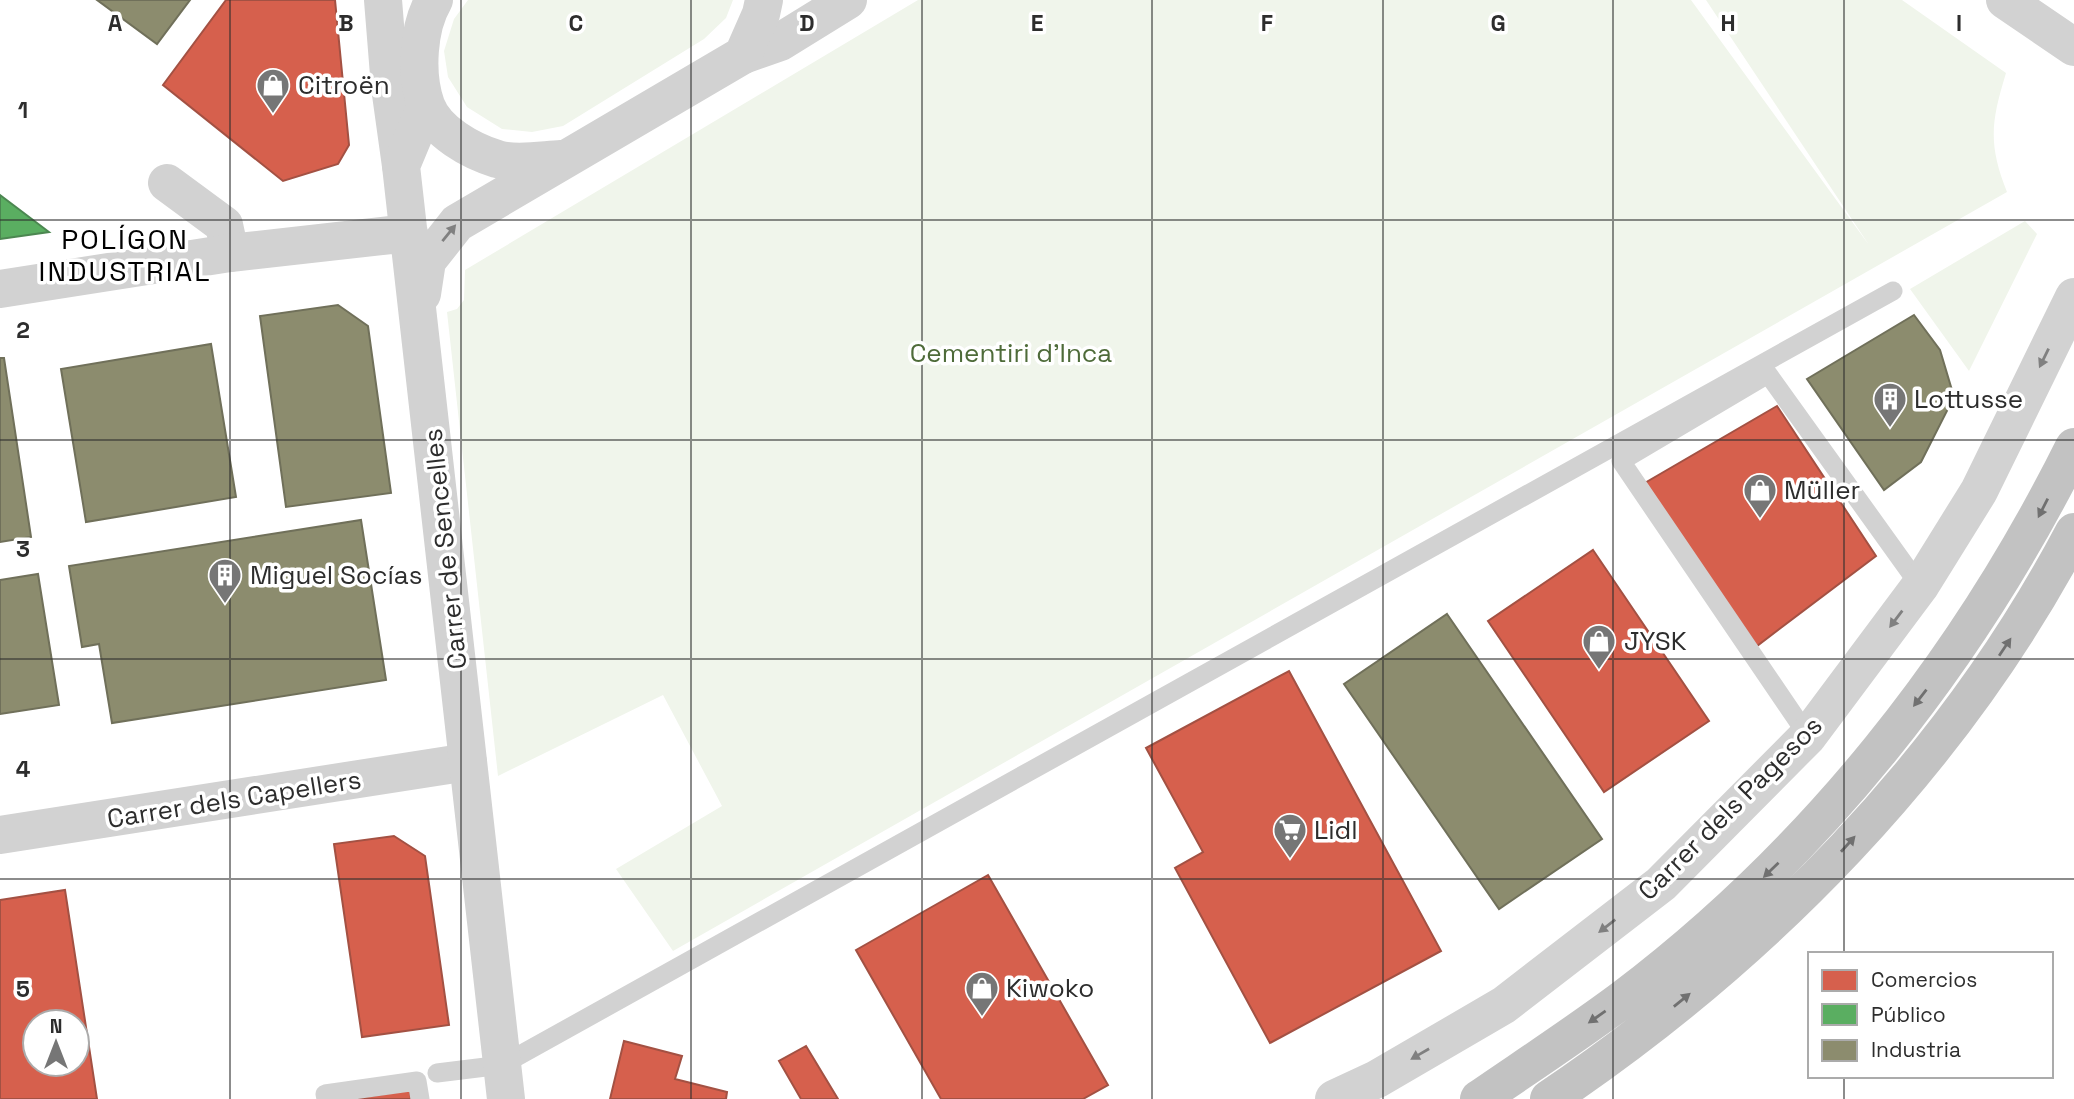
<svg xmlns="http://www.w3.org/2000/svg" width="2074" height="1099" font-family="'Space Grotesk',sans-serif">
  <rect width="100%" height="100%" fill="#fff"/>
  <path fill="#f0f5eb" d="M468,0H733L726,18L704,39L563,126L532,132L502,129L467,107L448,77L444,51L454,19Z
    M918,0H1691L1869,245L1706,0H1902L2006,73C1991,122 1988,144 2007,192L673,951L616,869L722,806L663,695L498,776L447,312L457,309L464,300L465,270Z
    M2025,221L2037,234L1969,371L1910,289Z"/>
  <path fill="#d6604d" stroke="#a35143" stroke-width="2" fill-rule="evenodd" d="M226,0H335L349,145L338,164L283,181L163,85Z
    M1777,406L1876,556L1757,646L1643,484Z
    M1593,550L1709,721L1604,792L1488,621Z
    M1289,671L1441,951L1270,1043L1175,868L1203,852L1146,748Z
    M394,836L425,856L449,1025L362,1037L334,844Z
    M988,875L1108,1085L1083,1099H941L856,950Z
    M65,890L97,1099H0V900ZM35,1022H77V1064H35Z
    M624,1041L682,1056L675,1079L727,1092L726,1099H610Z
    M806,1046L838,1099H801L779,1061Z
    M410,1090L411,1099H351Z"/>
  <path fill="#5aae61" stroke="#4c8751" stroke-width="2" d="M0,195L49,232L0,239Z"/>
  <path fill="#8c8c6e" stroke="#70705a" stroke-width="2" d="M97,0H190L157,44Z
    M338,305L368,326L391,493L286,507L260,316Z
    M1914,315L1940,350L1954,397L1921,462L1884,490L1807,379Z
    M211,344L236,497L86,522L61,369Z
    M0,358H4L31,537L0,542Z
    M361,520L386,680L112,723L99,644L82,647L69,566Z
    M38,574L59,705L0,714V580Z
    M1447,614L1602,839L1499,909L1344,684Z"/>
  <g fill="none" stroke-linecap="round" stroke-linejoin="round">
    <path stroke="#d2d2d2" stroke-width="19" d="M1808,736L1621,461L1768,374L1920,586
      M437,1073L502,1065L1893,291
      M326,1099L325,1094L417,1081L420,1099"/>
    <path stroke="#d2d2d2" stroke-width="38" d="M383,0L390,87L401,166
      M2005,0L2074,47
      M743,55L780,42L848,0
      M167,183L224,225L230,253
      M0,835L468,762
      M1334,1099L1377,1079L1504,1005L1661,884L1808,736L1920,586L1979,491L2074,297"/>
    <path stroke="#d2d2d2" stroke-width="38" d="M434,0C418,27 415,74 426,105C436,132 471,151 497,159C515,165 542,160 561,159
      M426,106L401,166L506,1099
      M0,289L230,253L409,233
      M422,294L427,261L457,223L743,55L761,14L764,0"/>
    <path stroke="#c2c2c2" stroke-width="38" d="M1479,1099C1527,1066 1576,1034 1623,999C1815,854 1967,662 2074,447
      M1549,1099C1763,955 1953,762 2074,532"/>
  </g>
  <defs><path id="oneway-solid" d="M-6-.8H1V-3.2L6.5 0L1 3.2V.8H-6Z" transform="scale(1.75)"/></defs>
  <g fill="#808080">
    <use href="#oneway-solid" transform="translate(449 233) rotate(-51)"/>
    <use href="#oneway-solid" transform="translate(2044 358) rotate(116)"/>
    <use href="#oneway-solid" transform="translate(1896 619) rotate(127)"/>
    <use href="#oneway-solid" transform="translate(1607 926) rotate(142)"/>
    <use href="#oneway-solid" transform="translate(1420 1054) rotate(150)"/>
  </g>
  <g fill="#707070">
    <use href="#oneway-solid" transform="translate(2043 508) rotate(117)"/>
    <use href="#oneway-solid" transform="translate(2005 647) rotate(-56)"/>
    <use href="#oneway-solid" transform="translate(1920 698) rotate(128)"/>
    <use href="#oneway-solid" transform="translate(1848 844) rotate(-48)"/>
    <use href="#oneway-solid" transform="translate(1771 870) rotate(136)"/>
    <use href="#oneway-solid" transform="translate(1682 1000) rotate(-39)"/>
    <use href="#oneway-solid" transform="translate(1597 1017) rotate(145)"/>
  </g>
  <path fill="none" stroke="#2d2d2d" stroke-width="2" stroke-opacity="0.55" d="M230,0V1099M461,0V1099M691,0V1099M922,0V1099M1152,0V1099M1383,0V1099M1613,0V1099M1844,0V954M0,220H2074M0,440H2074M0,659H2074M0,879H2074M1844,1076V1099"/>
  <defs>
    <symbol id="shop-pin" viewBox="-11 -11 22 30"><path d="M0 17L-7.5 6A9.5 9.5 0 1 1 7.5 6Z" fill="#767676" stroke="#fff"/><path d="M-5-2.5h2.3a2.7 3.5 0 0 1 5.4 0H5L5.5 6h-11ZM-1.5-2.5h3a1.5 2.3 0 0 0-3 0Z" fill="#fff"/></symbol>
    <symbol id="building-pin" viewBox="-11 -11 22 30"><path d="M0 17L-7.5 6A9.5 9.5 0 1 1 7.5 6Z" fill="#767676" stroke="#fff"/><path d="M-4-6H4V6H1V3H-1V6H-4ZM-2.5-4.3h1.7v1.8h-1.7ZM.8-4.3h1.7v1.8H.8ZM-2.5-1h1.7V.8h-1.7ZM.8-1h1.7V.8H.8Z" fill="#fff"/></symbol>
    <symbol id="supermarket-pin" viewBox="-11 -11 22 30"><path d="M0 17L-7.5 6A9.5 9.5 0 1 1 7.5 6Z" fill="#767676" stroke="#fff"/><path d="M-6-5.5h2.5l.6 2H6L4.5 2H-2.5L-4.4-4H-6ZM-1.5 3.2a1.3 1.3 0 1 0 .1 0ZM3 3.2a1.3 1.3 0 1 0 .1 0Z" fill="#fff"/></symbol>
  </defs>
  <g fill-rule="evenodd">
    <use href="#shop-pin" x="254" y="66" width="38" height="52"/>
    <use href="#building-pin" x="1871" y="380" width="38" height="52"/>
    <use href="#shop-pin" x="1741" y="471" width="38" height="52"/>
    <use href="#building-pin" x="206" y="556" width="38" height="52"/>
    <use href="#shop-pin" x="1580" y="622" width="38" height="52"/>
    <use href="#supermarket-pin" x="1271" y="811" width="38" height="52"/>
    <use href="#shop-pin" x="963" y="969" width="38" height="52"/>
  </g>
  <g text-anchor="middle" stroke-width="7" stroke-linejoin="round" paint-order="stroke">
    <g font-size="26" fill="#2d2d2d" stroke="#fff" text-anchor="start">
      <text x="298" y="94">Citroën</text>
      <text x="1914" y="408">Lottusse</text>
      <text x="1784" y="499">Müller</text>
      <text x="250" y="584">Miguel Socías</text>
      <text x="1624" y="650">JYSK</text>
      <text x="1314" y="839">Lidl</text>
      <text x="1006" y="997">Kiwoko</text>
    </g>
    <g font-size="26" fill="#4e6b39" stroke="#fff">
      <text x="1011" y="362">Cementiri d'Inca</text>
    </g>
    <g font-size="26" fill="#2d2d2d" stroke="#fff">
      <text transform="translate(445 549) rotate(-96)" y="9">Carrer de Sencelles</text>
      <text transform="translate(234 799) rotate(-9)" y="9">Carrer dels Capellers</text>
      <text transform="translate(1730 808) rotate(-45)" y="9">Carrer dels Pagesos</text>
    </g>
    <g font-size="28" letter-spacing="2" fill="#000" stroke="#fff">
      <text x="125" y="249">POLÍGON<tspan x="125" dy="32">INDUSTRIAL</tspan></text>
    </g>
  </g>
  <g font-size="23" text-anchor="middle" font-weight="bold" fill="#2d2d2d" stroke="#fff" stroke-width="7" stroke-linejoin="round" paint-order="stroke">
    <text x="115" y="31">A</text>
    <text x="346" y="31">B</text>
    <text x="576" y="31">C</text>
    <text x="807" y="31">D</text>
    <text x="1037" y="31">E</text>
    <text x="1267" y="31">F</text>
    <text x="1498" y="31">G</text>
    <text x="1728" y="31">H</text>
    <text x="1959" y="31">I</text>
    <text x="23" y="118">1</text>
    <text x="23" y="338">2</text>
    <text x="23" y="557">3</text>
    <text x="23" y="777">4</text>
    <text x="23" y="997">5</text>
  </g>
  <rect x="1808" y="952" width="245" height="126" fill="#ffffff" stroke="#ababab" stroke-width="2"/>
  <rect x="1822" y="970" width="35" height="21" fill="#d6604d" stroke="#ababab" stroke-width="2"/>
  <text x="1871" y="987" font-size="21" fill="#2d2d2d">Comercios</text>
  <rect x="1822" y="1004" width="35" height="21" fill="#5aae61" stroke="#ababab" stroke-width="2"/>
  <text x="1871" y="1022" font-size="21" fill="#2d2d2d">Público</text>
  <rect x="1822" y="1040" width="35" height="21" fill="#8c8c6e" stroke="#ababab" stroke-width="2"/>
  <text x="1871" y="1057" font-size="21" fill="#2d2d2d">Industria</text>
  <g transform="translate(56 1043)"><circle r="33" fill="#ffffff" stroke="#ababab" stroke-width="2"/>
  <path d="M0-5L12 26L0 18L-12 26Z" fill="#767676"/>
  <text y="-10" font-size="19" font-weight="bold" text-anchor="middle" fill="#2d2d2d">N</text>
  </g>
</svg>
